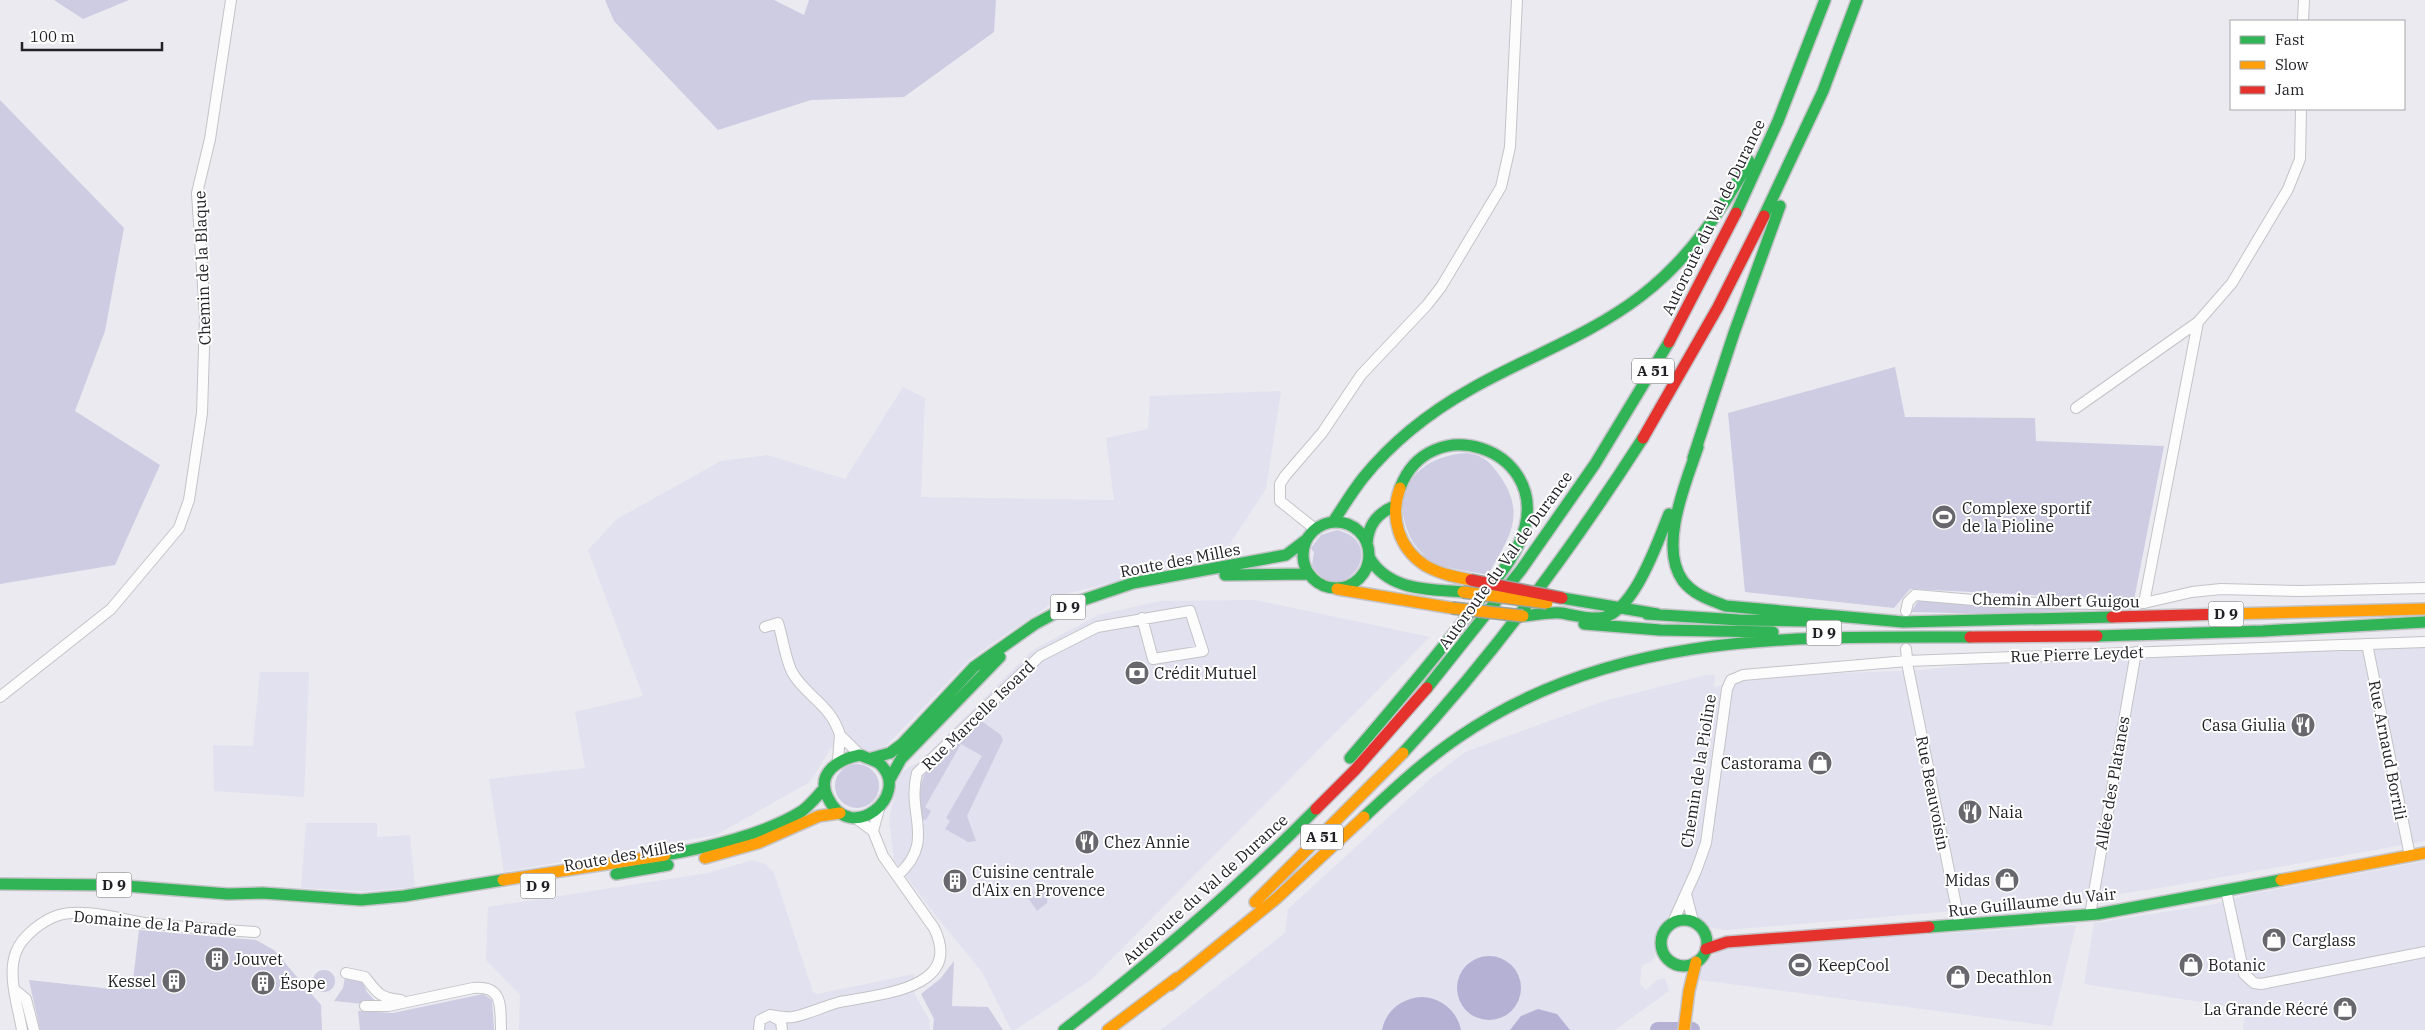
<svg xmlns="http://www.w3.org/2000/svg" width="2425" height="1030" font-family="'IBM Plex Serif',serif">
  <rect width="100%" height="100%" fill="#eaeaf0"/>
  <path fill="#e2e1ef" d="M903,387L925,398L921,497L1114,500L1106,438L1148,429L1150,396L1281,391L1266,489L1223,554L1066,594L971,658L885,747L871,751L859,748H831L810,782L716,835L504,872L489,779L585,768L575,712L643,696L588,550L617,519L721,461L767,455L845,479Z
    M1256,600L1430,637L1092,979L1015,1030H1011L982,972L935,915L894,860L889,820L899,774L920,761L1033,650L1098,615L1160,601Z
    M2425,639V841L2166,887L2072,901L1727,930L1706,927L1694,916H1668L1659,927L1655,957L1651,962L1642,965L1640,984L1646,990L1657,980L1665,978L1669,991L1615,1030H1161L1285,933L1288,909L1430,779L1465,752L1604,701L1706,675H1715L1714,687L1742,680L1818,674L1923,670L1992,662Z
    M260,672H309L304,797L214,791L213,745L253,746Z
    M306,823H377V837L410,835L415,887L367,891L301,888Z
    M753,860L765,864L774,873L813,992L817,994L914,974L915,995L929,1019L930,1030H519L520,995L486,960L488,907L708,873Z
    M2425,861V1030H2243L2246,1009L2084,984L2094,923L2215,904L2247,895Z
    M2076,925L2052,1026L1699,980L1702,963L1721,951L1734,947Z"/>
  <path fill="#cecce2" d="M54,0H129L83,19Z
    M605,0H774L804,15L809,0H996L994,32L904,97L811,100L718,130L614,21Z
    M0,100L124,228L105,331L75,411L160,465L115,565L0,584Z
    M1895,367L1905,417L2035,418L2036,441L2164,446L2134,600L1910,589L1894,608L1745,592L1728,413Z
    M1467,453C1482,455 1488,460 1497,472C1528,513 1510,536 1488,575C1475,572 1441,568 1432,562C1422,555 1412,543 1408,532C1389,487 1423,455 1467,453Z
    M1337,530C1393,544 1339,613 1312,565L1314,553L1311,548L1321,535Z
    M1918,601L2001,607L2097,609L1999,614L1911,612Z
    M980,720L1001,735L1003,740L967,816L976,841L968,842L945,829L950,821L946,818L982,756L961,744L925,807L931,811L926,820L922,819C910,766 945,750 980,720Z
    M835 786a22 22 0 1 1 44 0a22 22 0 1 1-44 0Z
    M1043,885L1048,894L1047,903L1037,911L1028,898Z
    M139,930L256,940L274,950L321,1005L322,1030H40L29,980L112,989L125,986L133,980Z
    M954,961L952,1006L988,1007L1003,1030H933L934,1019L921,994L940,979Z
    M313 981a11 11 0 1 1 22 0a11 11 0 1 1-22 0Z
    M345,977L362,981L367,992L377,1003L374,1005L334,1001L343,988Z
    M483,994L492,1000L494,1030H360L358,1011L393,1013Z"/>
  <path fill="#b5b1d5" d="M1457 988a32 32 0 1 1 64 0a32 32 0 1 1-64 0Z
    M1422,997C1442,998 1457,1011 1461,1030H1382C1386,1010 1402,998 1422,997Z
    M1538,1009L1557,1014L1570,1030H1510L1521,1016Z"/>
  <g fill="none" stroke-linecap="round" stroke-linejoin="round">
    <path stroke="#b5b1d5" stroke-width="16" d="M1658,1030H1692"/>
    <defs>
      <path id="street" d="M2303,21L2304,0
        M2076,408L2198,322
        M1315,529L1280,501V484L1285,476L1322,433L1361,375L1427,305L1441,287L1501,187L1510,147L1517,0
        M2144,603L2198,322L2232,283L2288,189L2300,159L2301,109
        M1906,611L1908,602L1915,595L1997,602L2099,604L2144,603L2192,592L2221,589L2300,591L2425,588
        M765,627L778,623C783,638 785,658 792,672C806,697 830,703 840,735
        M2367,644L2410,856
        M1906,649L1908,668L1960,925
        M0,697L111,609L179,528L189,500L202,413L205,316L197,193L210,139L231,0
        M838,760L840,735L860,755
        M873,831L879,809
        M897,876C937,841 906,815 917,773L1040,656L1097,627L1190,611L1203,651L1153,659L1142,618
        M2226,890L2244,974L2254,983L2261,984L2425,952
        M1686,894L1693,921
        M2090,915L2136,652
        M1673,922L1696,871L1706,843L1727,689L1731,680L1743,675L1907,661L2425,642
        M346,973L365,977C377,993 380,998 401,1000
        M14,989L26,999L34,1030
        M365,1006H388L473,988C504,985 500,1007 501,1030
        M770,1015C777,1016 786,1018 793,1017C809,1014 824,1006 840,1002C880,994 964,989 934,928L883,856L873,831L854,817
        M22,1030C18,1006 7,975 16,952C22,936 43,920 59,915C84,908 120,919 145,923C182,927 218,930 255,932
        M759,1030L760,1020L770,1015L781,1021L782,1030"/>
      <path id="fast" d="M1736,213L1778,121L1825,0
        M1764,216L1823,91L1857,0
        M1698,447C1686,482 1658,547 1683,581C1694,595 1710,600 1726,606L1903,622L2112,617
        M1693,458L1734,333L1780,206
        M1303 555a33 33 0 1 1 66 0a33 33 0 1 1-66 0Z
        M1333,522C1343,507 1352,492 1363,478C1392,442 1430,412 1471,389C1527,357 1589,336 1641,296C1688,260 1721,212 1749,161
        M1367,544C1368,525 1377,513 1395,506
        M1369,557C1388,591 1428,589 1463,592
        M1225,575L1308,574
        M1562,598L1657,614
        M1647,614L1739,620L1809,621
        M1523,616C1536,615 1548,612 1561,613C1574,615 1586,619 1599,618C1633,616 1658,541 1669,514
        M1584,624L1660,630L1773,632
        M2097,636L2263,631L2425,622
        M1427,688L1521,570L1595,464L1669,342
        M1403,753C1493,656 1571,550 1643,438
        M860,755C866,758 876,760 881,765C911,795 851,846 828,798C815,773 839,759 860,755Z
        M872,758L890,753L902,744L974,667L1035,624L1074,603L1133,583L1286,555L1307,539
        M1350,758C1393,708 1435,658 1475,606C1494,581 1517,558 1525,527C1545,447 1429,410 1400,488
        M890,779L901,759L1000,657
        M1364,817C1394,789 1425,760 1459,737C1613,631 1792,637 1970,637
        M665,855C706,848 766,834 802,811C810,805 817,796 824,789
        M616,874L668,865
        M0,884L113,885L228,894L263,893L361,900L404,896L503,880
        M1661 943a23 23 0 1 1 46 0a23 23 0 1 1-46 0Z
        M1929,927L2098,914L2281,880
        M1064,1030C1153,961 1237,889 1316,809"/>
      <path id="slow" d="M1400,488C1389,517 1399,549 1426,566C1440,574 1456,577 1471,580
        M1337,589L1452,608
        M2226,614L2425,609
        M705,858L758,843L819,816L840,813
        M503,880L665,855
        M2281,880L2425,853
        M1255,902L1403,753
        M1170,985L1277,898L1364,817
        M1108,1030L1177,978
        M1684,1030L1689,991L1696,962"/>
      <path id="jam" d="M1669,342L1736,213
        M1643,438L1718,307L1764,216
        M2112,617L2226,614
        M1970,637L2097,636
        M1316,809L1355,770L1427,688
        M1706,949L1727,942L1929,927"/>
    </defs>
    <use href="#street" stroke="#c3c3c8" stroke-width="12"/>
    <use href="#fast" stroke="#c3c3c8" stroke-width="14"/>
    <use href="#slow" stroke="#c3c3c8" stroke-width="14"/>
    <use href="#jam" stroke="#c3c3c8" stroke-width="14"/>
    <use href="#street" stroke="#fcfcfd" stroke-width="10"/>
    <use href="#fast" stroke="#30b455" stroke-width="11"/>
    <use href="#slow" stroke="#ff9f0a" stroke-width="11"/>
    <use href="#jam" stroke="#e5322d" stroke-width="11"/>
    <defs>
      <path id="slow-bridge" d="M1463,592L1547,603
        M1452,608L1523,616"/>
      <path id="jam-bridge" d="M1471,580L1562,598"/>
    </defs>
    <use href="#slow-bridge" stroke="#99a29f" stroke-width="14" stroke-linecap="butt"/>
    <use href="#jam-bridge" stroke="#99a29f" stroke-width="14" stroke-linecap="butt"/>
    <use href="#slow-bridge" stroke="#ff9f0a" stroke-width="11"/>
    <use href="#jam-bridge" stroke="#e5322d" stroke-width="11"/>
  </g>
  <defs>
    <symbol id="stadium-disc" viewBox="-11 -11 22 22"><circle r="9.5" fill="#68676d" stroke="#fff"/><path d="M0-5a6.5 5 0 1 0 0 10a6.5 5 0 1 0 0-10ZM-3.5-1.8h7v3.6h-7Z" fill="#fff"/></symbol>
    <symbol id="bank-disc" viewBox="-11 -11 22 22"><circle r="9.5" fill="#68676d" stroke="#fff"/><path d="M-6-4H6V4H-6ZM0-2.3a2.3 2.3 0 1 0 0 4.6a2.3 2.3 0 1 0 0-4.6Z" fill="#fff"/></symbol>
    <symbol id="restaurant-disc" viewBox="-11 -11 22 22"><circle r="9.5" fill="#68676d" stroke="#fff"/><path d="M-5-6h1v4h1v-4h1v4h1v-4h1v5L-1.5 .5V6h-2V.5L-5-1ZM5-6V6H3V1.5H1.5Q1.5-4 5-6Z" fill="#fff"/></symbol>
    <symbol id="shop-disc" viewBox="-11 -11 22 22"><circle r="9.5" fill="#68676d" stroke="#fff"/><path d="M-5-2.5h2.3a2.7 3.5 0 0 1 5.4 0H5L5.5 6h-11ZM-1.5-2.5h3a1.5 2.3 0 0 0-3 0Z" fill="#fff"/></symbol>
    <symbol id="building-disc" viewBox="-11 -11 22 22"><circle r="9.5" fill="#68676d" stroke="#fff"/><path d="M-4-6H4V6H1V3H-1V6H-4ZM-2.5-4.3h1.7v1.8h-1.7ZM.8-4.3h1.7v1.8H.8ZM-2.5-1h1.7V.8h-1.7ZM.8-1h1.7V.8H.8Z" fill="#fff"/></symbol>
  </defs>
  <g fill-rule="evenodd">
    <use href="#stadium-disc" x="1930" y="503" width="28" height="28"/>
    <use href="#bank-disc" x="1123" y="659" width="28" height="28"/>
    <use href="#restaurant-disc" x="2289" y="711" width="28" height="28"/>
    <use href="#shop-disc" x="1806" y="749" width="28" height="28"/>
    <use href="#restaurant-disc" x="1956" y="798" width="28" height="28"/>
    <use href="#restaurant-disc" x="1073" y="828" width="28" height="28"/>
    <use href="#shop-disc" x="1993" y="866" width="28" height="28"/>
    <use href="#building-disc" x="941" y="867" width="28" height="28"/>
    <use href="#shop-disc" x="2260" y="926" width="28" height="28"/>
    <use href="#building-disc" x="203" y="945" width="28" height="28"/>
    <use href="#stadium-disc" x="1786" y="951" width="28" height="28"/>
    <use href="#shop-disc" x="2177" y="951" width="28" height="28"/>
    <use href="#shop-disc" x="1944" y="963" width="28" height="28"/>
    <use href="#building-disc" x="160" y="967" width="28" height="28"/>
    <use href="#building-disc" x="249" y="969" width="28" height="28"/>
    <use href="#shop-disc" x="2331" y="995" width="28" height="28"/>
  </g>
  <g text-anchor="middle" stroke-width="4" stroke-linejoin="round" paint-order="stroke">
    <g fill="#fff" stroke="#646467" stroke-width="1">
      <rect x="1632" y="358.5" width="42" height="25" rx="4"/>
      <rect x="1050.5" y="594.5" width="35" height="25" rx="4"/>
      <rect x="2208.5" y="601.5" width="35" height="25" rx="4"/>
      <rect x="1806.5" y="620.5" width="35" height="25" rx="4"/>
      <rect x="1301" y="824.5" width="42" height="25" rx="4"/>
      <rect x="96.5" y="872.5" width="35" height="25" rx="4"/>
      <rect x="520.5" y="873.5" width="35" height="25" rx="4"/>
    </g>
    <g font-size="15" font-weight="bold" fill="#222126">
      <text x="1653" y="376">A 51</text>
      <text x="1068" y="612">D 9</text>
      <text x="2226" y="619">D 9</text>
      <text x="1824" y="638">D 9</text>
      <text x="1322" y="842">A 51</text>
      <text x="114" y="890">D 9</text>
      <text x="538" y="891">D 9</text>
    </g>
    <g font-size="16" fill="#222126" stroke="#fff">
      <text transform="translate(1713 217) rotate(-64)" y="6">Autoroute du Val de Durance</text>
      <text transform="translate(202 268) rotate(-92)" y="6">Chemin de la Blaque</text>
      <text transform="translate(1180 560) rotate(-11)" y="6">Route des Milles</text>
      <text transform="translate(1505 560) rotate(-54)" y="6">Autoroute du Val de Durance</text>
      <text transform="translate(2056 600) rotate(1)" y="6">Chemin Albert Guigou</text>
      <text transform="translate(2077 654) rotate(-2)" y="6">Rue Pierre Leydet</text>
      <text transform="translate(978 715) rotate(-44)" y="6">Rue Marcelle Isoard</text>
      <text transform="translate(2388 750) rotate(79)" y="6">Rue Arnaud Borrili</text>
      <text transform="translate(1698 771) rotate(-81)" y="6">Chemin de la Pioline</text>
      <text transform="translate(2112 783) rotate(-80)" y="6">Allée des Platanes</text>
      <text transform="translate(1933 793) rotate(79)" y="6">Rue Beauvoisin</text>
      <text transform="translate(624 855) rotate(-10)" y="6">Route des Milles</text>
      <text transform="translate(1205 889) rotate(-42)" y="6">Autoroute du Val de Durance</text>
      <text transform="translate(2032 902) rotate(-6)" y="6">Rue Guillaume du Vair</text>
      <text transform="translate(155 923) rotate(5)" y="6">Domaine de la Parade</text>
    </g>
    <g font-size="16" fill="#222126" stroke="#fff" text-anchor="start">
      <text x="1962" y="514">Complexe sportif<tspan x="1962" dy="18">de la Pioline</tspan></text>
      <text x="1154" y="679">Crédit Mutuel</text>
      <text x="2286" y="731" text-anchor="end">Casa Giulia</text>
      <text x="1802" y="769" text-anchor="end">Castorama</text>
      <text x="1988" y="818">Naia</text>
      <text x="1104" y="848">Chez Annie</text>
      <text x="972" y="878">Cuisine centrale<tspan x="972" dy="18">d'Aix en Provence</tspan></text>
      <text x="1990" y="886" text-anchor="end">Midas</text>
      <text x="2292" y="946">Carglass</text>
      <text x="234" y="965">Jouvet</text>
      <text x="1818" y="971">KeepCool</text>
      <text x="2208" y="971">Botanic</text>
      <text x="1976" y="983">Decathlon</text>
      <text x="156" y="987" text-anchor="end">Kessel</text>
      <text x="280" y="989">Ésope</text>
      <text x="2328" y="1015" text-anchor="end">La Grande Récré</text>
    </g>
  </g>
  <rect x="2230" y="20" width="175" height="90" fill="#ffffff" stroke="#a7a6a8"/>
  <rect x="2240" y="36" width="25" height="8" fill="#30b455" stroke="#a7a6a8"/>
  <text x="2275" y="45" font-size="15" fill="#222126">Fast</text>
  <rect x="2240" y="61" width="25" height="8" fill="#ff9f0a" stroke="#a7a6a8"/>
  <text x="2275" y="70" font-size="15" fill="#222126">Slow</text>
  <rect x="2240" y="86" width="25" height="8" fill="#e5322d" stroke="#a7a6a8"/>
  <text x="2275" y="95" font-size="15" fill="#222126">Jam</text>
  <path d="M22 42v8h140v-8" fill="none" stroke="#222126" stroke-width="2.5"/>
  <text x="30" y="42" font-size="15" fill="#222126" stroke="#ffffff" stroke-width="4" paint-order="stroke">100 m</text>
</svg>
